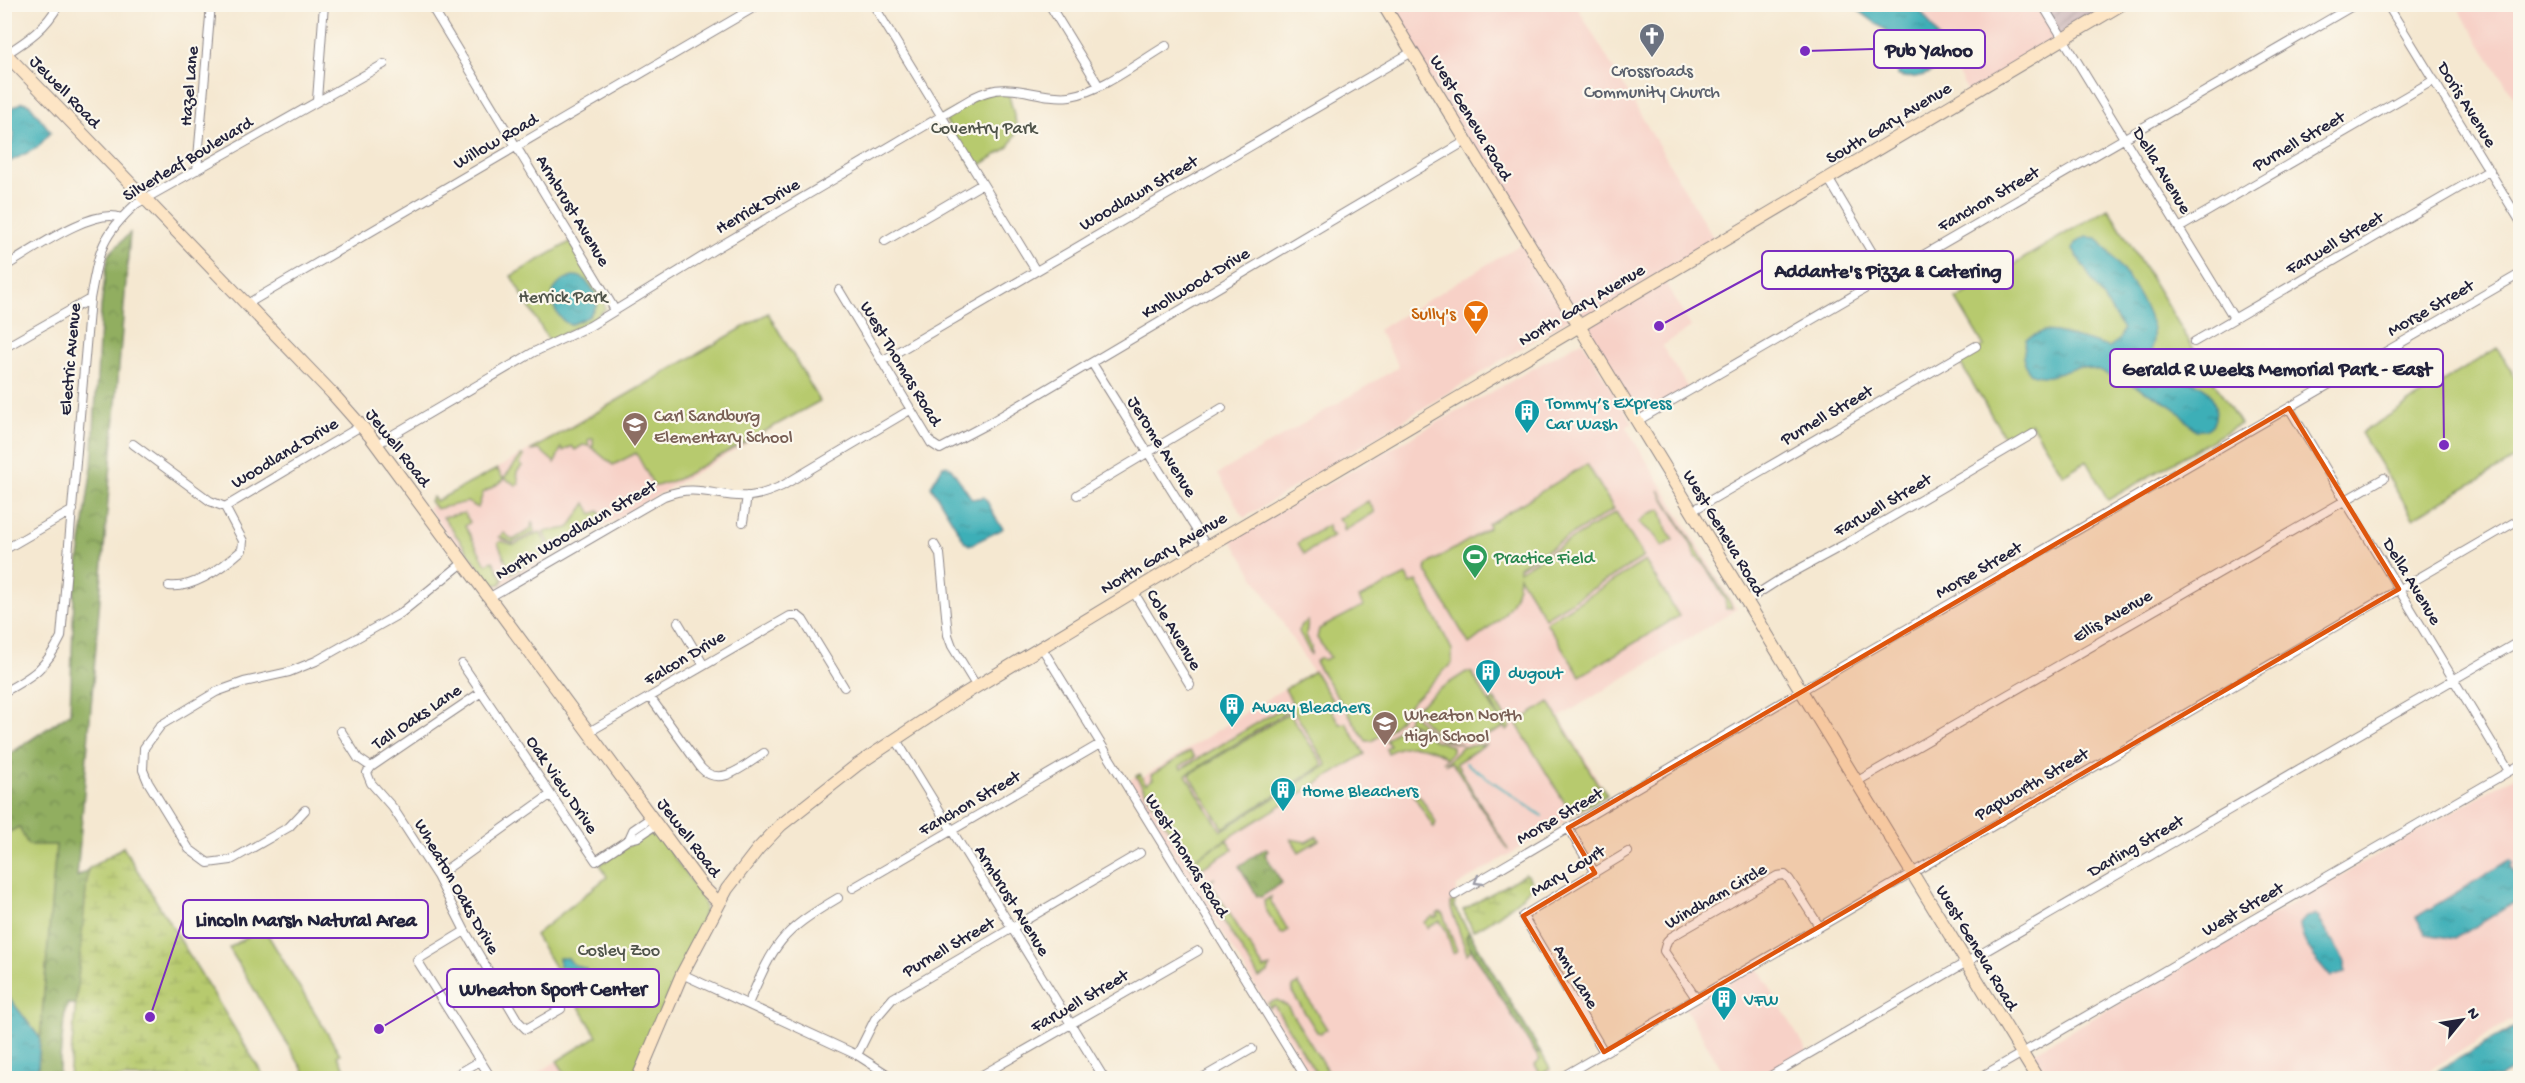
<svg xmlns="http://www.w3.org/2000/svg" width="2525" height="1083" font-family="'Gochi Hand',sans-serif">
  <defs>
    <pattern id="industrial-furrows" width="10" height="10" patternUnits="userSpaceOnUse" patternTransform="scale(1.5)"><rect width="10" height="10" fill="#d2bfc0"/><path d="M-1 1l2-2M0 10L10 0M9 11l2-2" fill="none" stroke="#b4a4a6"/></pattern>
    <pattern id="forest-crowns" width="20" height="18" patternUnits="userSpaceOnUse" patternTransform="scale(1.5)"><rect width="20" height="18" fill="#91ae61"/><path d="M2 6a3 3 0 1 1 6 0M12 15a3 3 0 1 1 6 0" fill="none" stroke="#768d51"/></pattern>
    <pattern id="wetland-marsh" width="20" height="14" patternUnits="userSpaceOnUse" patternTransform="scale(1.5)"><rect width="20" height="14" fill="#b7ca6e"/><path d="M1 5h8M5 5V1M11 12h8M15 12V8" fill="none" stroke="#9dad60"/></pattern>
    <pattern id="water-ripples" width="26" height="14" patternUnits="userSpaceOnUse" patternTransform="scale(1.5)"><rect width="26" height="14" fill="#3eafb7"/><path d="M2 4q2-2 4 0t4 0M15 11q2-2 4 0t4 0" fill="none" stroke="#348e96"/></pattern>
  </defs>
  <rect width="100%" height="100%" fill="#fbf7ec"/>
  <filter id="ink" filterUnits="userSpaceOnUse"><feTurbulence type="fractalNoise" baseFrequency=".0167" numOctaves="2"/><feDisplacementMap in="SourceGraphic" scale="12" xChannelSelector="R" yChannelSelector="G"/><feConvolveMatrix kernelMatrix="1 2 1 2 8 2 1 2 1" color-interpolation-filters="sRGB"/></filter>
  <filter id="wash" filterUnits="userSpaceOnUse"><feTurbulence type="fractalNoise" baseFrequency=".008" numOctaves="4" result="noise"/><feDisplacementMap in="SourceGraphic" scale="24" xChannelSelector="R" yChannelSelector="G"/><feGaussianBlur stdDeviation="1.35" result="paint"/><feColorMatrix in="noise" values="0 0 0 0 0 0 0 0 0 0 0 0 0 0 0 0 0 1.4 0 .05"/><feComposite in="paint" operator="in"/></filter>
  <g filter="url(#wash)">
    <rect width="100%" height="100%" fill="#f5e8d1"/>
    <path fill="#f7d1c7" d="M1384,5H1576L1715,241L1580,323Z
      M1919,5H2038L2059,40L1969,93Z
      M2456,5H2520V107Z
      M1523,243L1572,317L1244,518L1218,474L1399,367L1378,330Z
      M1664,280L1691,327L1662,346L1688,388L1638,417L1584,327Z
      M768,313L820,401L490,592L428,508Z
      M1582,341L1633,423L1626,427L1737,609L1560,717L1607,795L1457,886L1454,907L1554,1076L1550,1078H1312L1129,781L1136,776L1143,777L1312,671L1231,539Z
      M2520,773V1018L2518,1016L2428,1071L2432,1078H2041L2027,1056Z
      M1757,966L1808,1053L1765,1078H1727L1685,1008Z
      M557,1061L568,1078H530Z"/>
    <path fill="url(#industrial-furrows)" d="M2038,5H2119L2059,40Z"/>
    <path fill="#b7ca6e" stroke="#6c7654" stroke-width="1.5" fill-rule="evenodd" d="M1007,88L1018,130L1009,147L974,169L943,116L975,98Z
      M2108,208L2240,424L2108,500L2086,461L2063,475L2031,423L2005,438L1959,361L1984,346L1956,299Z
      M570,242L603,298L605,309L592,320L549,341L511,276Z
      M768,313L820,401L678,479L657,486H654L636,453L613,465L591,447L593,446V438L588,440L589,446L583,445L575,450L572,446L563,451L561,448L555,463L540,450L530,451Z
      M2497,348L2520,385V456L2413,518L2361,433Z
      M522,455L524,456L520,464L522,466L517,472L519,484L516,485L504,478Z
      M1587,464L1614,509L1519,567V571L1616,512L1644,557L1545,618L1519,576C1518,609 1494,625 1469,644L1426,571L1427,565L1489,528L1488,524Z
      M497,469L504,480L483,493L478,508L467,502L436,509L430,501L433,497L436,501Z
      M1659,490L1729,601L1732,608L1726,609L1725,599L1704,564L1696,557L1691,544Z
      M1368,501L1375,512L1344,531V524L1338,519Z
      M586,503L592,514L599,511L602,517L601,522L553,549L543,532L569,528Z
      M1661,509L1667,530L1673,540L1662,547L1656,537L1639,522L1649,514Z
      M464,513L470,522L465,526L486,564L493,561L503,579L501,584L493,585L489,581L443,517Z
      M532,521L535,532L513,543L499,537L504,533L513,540L531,529Z
      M1328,525L1329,533L1334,536L1304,554L1298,543Z
      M540,532L551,551L511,574L498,543L501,541L514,545Z
      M1645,561L1679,616L1580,676L1546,622Z
      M1406,575L1410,584L1417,581L1452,650V663L1403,711C1403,718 1394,726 1388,731L1383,726L1380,728L1381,735L1372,741H1366L1315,662L1321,658L1324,660L1330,657L1317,638L1319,629L1363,606L1359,598Z
      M1308,621L1306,635L1311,647V655L1299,632L1300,626Z
      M1314,671L1332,700L1328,705L1340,724L1346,723L1365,754L1197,857L1196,858L1227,840L1233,849L1199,870L1184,847L1198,870L1194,871L1136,776L1140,774L1146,784L1153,779L1151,775L1190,751L1195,757L1180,766L1181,769L1292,702L1285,689ZM1293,710L1327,765L1221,831L1186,775L1286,712Z
      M1466,672L1472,673L1504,727C1474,746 1433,743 1415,709L1438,690Z
      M1494,699L1511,727L1507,730L1490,701Z
      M1549,702L1599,786L1601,785L1607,795L1570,815L1566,806L1568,805H1566L1516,723Z
      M1411,710C1422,730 1440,739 1462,744L1442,740L1408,721Z
      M70,713L47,1078H5L4,758Z
      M1289,713L1322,762V766L1223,828L1191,778L1190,774Z
      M1406,722L1434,740L1452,746V752L1443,762L1446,758L1444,756C1427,745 1407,742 1388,753L1386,749L1390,746L1386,740Z
      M1486,744L1456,763L1508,850L1458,771L1451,762L1445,764L1462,747Z
      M1416,795L1420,796L1436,822L1434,828L1414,796Z
      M653,834L659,837L702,896L705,908L702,921L631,1078H568L557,1061L597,1036L535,935L607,877L600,864L645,835Z
      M1317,836L1319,840L1299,852L1291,839L1306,842Z
      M1215,878L1210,882L1264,969L1270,967L1268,973L1259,978L1202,886Z
      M1271,897L1270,900L1288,930L1283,934L1280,933L1265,908L1264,901Z
      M1455,900L1454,907L1469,932L1466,937L1471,949L1467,954L1451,908V902Z
      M1440,912L1443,914L1457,951L1453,953L1446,930L1440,921L1427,928L1424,922L1433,916L1434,918L1438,916L1437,914Z
      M263,927L340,1054L337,1056L351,1078H308L229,948Z
      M1298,983L1327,1029L1321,1033L1317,1032L1292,992L1293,987Z
      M1277,1000L1287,1006L1332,1078H1319L1274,1005L1269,1008L1268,1003Z
      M1540,1051L1550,1069L1541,1074L1535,1065L1540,1060L1536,1054Z"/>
    <path fill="url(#forest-crowns)" stroke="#5a684e" stroke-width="1.5" d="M130,233L77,877L123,847L86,1005L68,1004L65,1011L58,1078H37L56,845H28L19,827L5,834V758L70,713L74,593L92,466L101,307L108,255Z
      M1266,848L1268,851L1265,854L1282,883L1261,897L1257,896L1239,866Z
      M1469,932L1540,1051L1536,1054L1468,944L1466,937Z"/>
    <path fill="url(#wetland-marsh)" stroke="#6c7654" stroke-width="1.5" d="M123,847L265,1078H69L88,869Z
      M1525,874L1528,875L1532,884C1529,895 1486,926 1473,930L1463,910Z"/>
    <path fill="url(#water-ripples)" stroke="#306879" stroke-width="1.5" d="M1851,5H1916C1928,23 1953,46 1938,69C1926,75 1909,81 1897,75L1894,43L1885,30Z
      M22,102L29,104L51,132L37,148L5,164V149L12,143L13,132L5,124V112Z
      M2086,237L2097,238C2119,264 2141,292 2152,325C2158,342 2143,356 2158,375C2172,377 2191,378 2203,387C2220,398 2222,434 2196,430C2188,425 2184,416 2177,410C2163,398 2095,365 2078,367C2056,370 2055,382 2029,373L2023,358L2026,339L2044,331L2056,332L2109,347L2119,340L2123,329L2073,250L2075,243Z
      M577,276C588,279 598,294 597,305L588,317L570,325C559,320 548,302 554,290C556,286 561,282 565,279Z
      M947,465L951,468L972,499L984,497C992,507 994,519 1003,528L1001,530L972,544L969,545L965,542L931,486L943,466Z
      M2510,860L2513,863L2510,866L2520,882V899L2455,939L2426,934L2416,917Z
      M2315,915L2319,918L2345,962V973L2331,977C2318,962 2301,944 2300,924L2306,917Z
      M559,958H568L573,964L586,969L589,982L585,983L574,969L560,967Z
      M5,992L40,1038L37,1078H5Z
      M2515,1027L2520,1031V1065L2498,1078H2436V1073L2440,1069Z"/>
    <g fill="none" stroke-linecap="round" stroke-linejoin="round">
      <path stroke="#3eafb7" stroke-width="2" d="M1466,763L1542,816"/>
    </g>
  </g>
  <g filter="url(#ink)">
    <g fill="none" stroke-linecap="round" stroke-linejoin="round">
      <defs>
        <path id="street" d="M430,4L615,310
          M873,4L1036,271
          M1049,4L1099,86
          M2042,4L2234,318
          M2387,4L2520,221
          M6,54C28,40 46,28 59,4
          M317,100L324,4
          M197,170L211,4
          M1828,178L1886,276
          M2179,228L2434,80
          M885,241L982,184
          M4,267C29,253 93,206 121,218
          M839,290L931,443L940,449L991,422L1466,141
          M247,304L760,4
          M2194,342L2490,170
          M4,348L90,299
          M882,361L1412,52
          M1092,363L1207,547
          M2289,408L2509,771
          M1637,421L2356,4
          M133,444L210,501L225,507
          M377,444L534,352L590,326L715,249L974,97C1010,78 1035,100 1070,96C1100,92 1139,62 1166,46
          M1077,495L1222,408
          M225,507L361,426
          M1692,511L1976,346
          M743,522L747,496
          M934,544L940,554L948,635L952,646L977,687
          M4,550L73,510
          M169,586C194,589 223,567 242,550L243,541L225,507
          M1133,591L1190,685
          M490,597L664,496C699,482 718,499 750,496C761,495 771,491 782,486L910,410
          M1746,601L1779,580L1849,542L2033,434
          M678,622L703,664
          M1042,648L1306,1078
          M462,664L596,861L629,839L638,837L657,824
          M4,692C33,676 46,668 61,637L90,299C99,252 100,237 136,204L384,64
          M650,697L701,768C720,789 745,765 764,753
          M341,731L358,758L371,767L367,773L371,783L393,808L437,876L465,931L518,1021L526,1029L561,1009
          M589,732L790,616H798L803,620L844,687
          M895,738L1104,1078
          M371,767L480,693
          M1856,782L2384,478
          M305,810L289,827L231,860L208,863L189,849L148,782L143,770L144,748L161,725L216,692L244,682L289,672L316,661L401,613L464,562
          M2520,825V826
          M1568,828L1595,873
          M629,839L633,830L652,817
          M437,876L550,795
          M853,888L1100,744
          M1455,895L1860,656L2520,274
          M465,931L417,960L491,1078
          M682,974L857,1055L893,1078
          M1696,998L1664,951L1667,941L1671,937L1777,876L1785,875L1789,879L1819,926
          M748,1004C775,943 779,933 838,898
          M1604,1052L1523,916L1628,852
          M857,1055L875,1019L893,998L1140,853
          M451,1078L480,1061
          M977,1078L1198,951
          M1202,1078L1252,1049
          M1560,1078L2520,519
          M1767,1078L2520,641
          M1979,1078L2520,765"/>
        <path id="secondary" d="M1383,4L2037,1078
          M4,52L332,393L370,436L702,886L719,903
          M638,1078L682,974L727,889L758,849L781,825L857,765L956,699L1207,547L2122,4"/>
      </defs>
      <use href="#street" stroke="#8c8586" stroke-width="10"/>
      <use href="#secondary" stroke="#8c8586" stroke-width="14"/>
      <use href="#street" stroke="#fff" stroke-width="8"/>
      <use href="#secondary" stroke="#fde5c5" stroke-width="12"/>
    </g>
    <defs><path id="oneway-chevron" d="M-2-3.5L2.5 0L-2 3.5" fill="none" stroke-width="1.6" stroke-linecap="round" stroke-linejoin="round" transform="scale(1.5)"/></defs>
    <use stroke="#9c9ca7" href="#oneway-chevron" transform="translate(1478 881) rotate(150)"/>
  </g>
  <path fill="#de560e" fill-opacity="0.2" stroke="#de560e" stroke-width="4.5" stroke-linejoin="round" d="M2289,408L2399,589L1604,1052L1523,916L1595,873L1568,828Z"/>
  <defs>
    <symbol id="church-pin" viewBox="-11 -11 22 30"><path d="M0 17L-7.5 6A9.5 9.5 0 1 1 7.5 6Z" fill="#6b7280" stroke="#fbf7ec"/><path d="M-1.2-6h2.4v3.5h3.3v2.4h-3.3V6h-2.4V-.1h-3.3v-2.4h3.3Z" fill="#fff"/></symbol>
    <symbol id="bar-pin" viewBox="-11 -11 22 30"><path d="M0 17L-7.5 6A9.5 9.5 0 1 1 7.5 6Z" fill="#e8710a" stroke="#fbf7ec"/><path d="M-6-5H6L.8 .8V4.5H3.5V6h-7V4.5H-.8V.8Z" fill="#fff"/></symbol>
    <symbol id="building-pin" viewBox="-11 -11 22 30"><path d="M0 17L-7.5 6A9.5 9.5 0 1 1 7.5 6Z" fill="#0f9aa8" stroke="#fbf7ec"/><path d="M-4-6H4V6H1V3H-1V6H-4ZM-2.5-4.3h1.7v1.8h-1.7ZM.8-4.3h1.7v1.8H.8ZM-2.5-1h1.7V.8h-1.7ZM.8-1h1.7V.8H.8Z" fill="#fff"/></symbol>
    <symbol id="school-pin" viewBox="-11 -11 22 30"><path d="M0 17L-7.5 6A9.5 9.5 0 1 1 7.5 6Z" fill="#8d6e63" stroke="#fbf7ec"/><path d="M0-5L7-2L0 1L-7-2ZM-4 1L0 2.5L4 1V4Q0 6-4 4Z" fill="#fff"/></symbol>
    <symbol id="stadium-pin" viewBox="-11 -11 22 30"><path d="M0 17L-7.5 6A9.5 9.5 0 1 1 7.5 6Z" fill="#2e9e5b" stroke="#fbf7ec"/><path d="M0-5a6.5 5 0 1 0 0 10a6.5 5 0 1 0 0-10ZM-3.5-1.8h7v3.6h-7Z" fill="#fff"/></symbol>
  </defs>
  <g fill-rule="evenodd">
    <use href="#church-pin" x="1637" y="21" width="30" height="40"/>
    <use href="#bar-pin" x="1461" y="298" width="30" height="40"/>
    <use href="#building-pin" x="1512" y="397" width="30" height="40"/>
    <use href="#school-pin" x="620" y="410" width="30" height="40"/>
    <use href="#stadium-pin" x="1460" y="542" width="30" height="40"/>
    <use href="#building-pin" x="1473" y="657" width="30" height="40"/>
    <use href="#building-pin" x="1217" y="691" width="30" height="40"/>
    <use href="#school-pin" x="1370" y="709" width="30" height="40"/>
    <use href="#building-pin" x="1268" y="775" width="30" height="40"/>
    <use href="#building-pin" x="1709" y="984" width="30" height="40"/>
  </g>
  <g text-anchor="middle" stroke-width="4.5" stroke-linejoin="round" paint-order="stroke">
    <g font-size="18" fill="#5b616d" stroke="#fbf7ec">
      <text x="1652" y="76">Crossroads<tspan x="1652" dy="21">Community Church</tspan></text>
    </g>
    <g font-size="18" fill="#22223b" stroke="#fbf7ec">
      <text transform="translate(188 86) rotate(-85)" y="6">Hazel Lane</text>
      <text transform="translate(66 91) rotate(46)" y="6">Jewell Road</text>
      <text transform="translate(2468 104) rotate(58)" y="6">Doris Avenue</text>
      <text transform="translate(1472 117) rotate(59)" y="6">West Geneva Road</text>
      <text transform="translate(1888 122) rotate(-31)" y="6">South Gary Avenue</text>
      <text transform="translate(495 140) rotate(-30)" y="6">Willow Road</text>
      <text transform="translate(2298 140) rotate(-30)" y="6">Purnell Street</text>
      <text transform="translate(187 158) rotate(-31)" y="6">Silverleaf Boulevard</text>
      <text transform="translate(2163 170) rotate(59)" y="6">Della Avenue</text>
      <text transform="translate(1138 192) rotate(-30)" y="6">Woodlawn Street</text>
      <text transform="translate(1988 198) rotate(-30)" y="6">Fanchon Street</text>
      <text transform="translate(757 205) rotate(-30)" y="6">Herrick Drive</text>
      <text transform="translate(574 210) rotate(59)" y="6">Armbrust Avenue</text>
      <text transform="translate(2334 242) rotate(-30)" y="6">Farwell Street</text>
      <text transform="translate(1195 282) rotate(-31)" y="6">Knollwood Drive</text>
      <text transform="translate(1581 304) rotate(-31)" y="6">North Gary Avenue</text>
      <text transform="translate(2430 307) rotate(-30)" y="6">Morse Street</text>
      <text transform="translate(69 359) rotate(-85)" y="6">Electric Avenue</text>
      <text transform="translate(902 363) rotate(59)" y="6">West Thomas Road</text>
      <text transform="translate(1826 414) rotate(-30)" y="6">Purnell Street</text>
      <text transform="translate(1163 446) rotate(58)" y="6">Jerome Avenue</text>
      <text transform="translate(399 447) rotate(52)" y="6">Jewell Road</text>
      <text transform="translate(284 452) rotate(-31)" y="6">Woodland Drive</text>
      <text transform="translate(1882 504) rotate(-30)" y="6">Farwell Street</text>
      <text transform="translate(575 529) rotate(-30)" y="6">North Woodlawn Street</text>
      <text transform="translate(1725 532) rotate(59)" y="6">West Geneva Road</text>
      <text transform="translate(1163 552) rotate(-31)" y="6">North Gary Avenue</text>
      <text transform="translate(1978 569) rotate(-30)" y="6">Morse Street</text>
      <text transform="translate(2413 581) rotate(59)" y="6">Della Avenue</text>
      <text transform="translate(2112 615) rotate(-30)" y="6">Ellis Avenue</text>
      <text transform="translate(1175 629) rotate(59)" y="6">Cole Avenue</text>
      <text transform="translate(684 657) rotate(-31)" y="6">Falcon Drive</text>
      <text transform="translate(416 716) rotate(-34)" y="6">Tall Oaks Lane</text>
      <text transform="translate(2031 783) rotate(-30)" y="6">Papworth Street</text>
      <text transform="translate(563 784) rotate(56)" y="6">Oak View Drive</text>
      <text transform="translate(969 802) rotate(-30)" y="6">Fanchon Street</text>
      <text transform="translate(1559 815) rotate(-30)" y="6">Morse Street</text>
      <text transform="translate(690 837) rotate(53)" y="6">Jewell Road</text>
      <text transform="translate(2135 845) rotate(-30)" y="6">Darling Street</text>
      <text transform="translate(1188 855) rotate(58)" y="6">West Thomas Road</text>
      <text transform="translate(1567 870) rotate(-31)" y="6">Mary Court</text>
      <text transform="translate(458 886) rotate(60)" y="6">Wheaton Oaks Drive</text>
      <text transform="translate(1715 895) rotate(-30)" y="6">Windham Circle</text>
      <text transform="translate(1013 900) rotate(58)" y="6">Armbrust Avenue</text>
      <text transform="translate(2242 908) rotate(-30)" y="6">West Street</text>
      <text transform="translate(948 946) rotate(-30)" y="6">Purnell Street</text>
      <text transform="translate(1978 947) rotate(59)" y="6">West Geneva Road</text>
      <text transform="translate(1577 976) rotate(59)" y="6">Amy Lane</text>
      <text transform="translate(1079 1000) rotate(-30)" y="6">Farwell Street</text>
    </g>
    <g font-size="18" fill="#4f544a" stroke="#fbf7ec">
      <text x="984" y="133">Coventry Park</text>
      <text x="563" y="302">Herrick Park</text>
      <text x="619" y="955">Cosley Zoo</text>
    </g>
    <g font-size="18" fill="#c56008" stroke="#fbf7ec" text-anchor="end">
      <text x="1456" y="319">Sully's</text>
    </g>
    <g font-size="18" fill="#0d838f" stroke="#fbf7ec" text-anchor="start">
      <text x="1546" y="408">Tommy’s Express<tspan x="1546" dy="21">Car Wash</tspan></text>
      <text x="1508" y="678">dugout</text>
      <text x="1252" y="712">Away Bleachers</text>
      <text x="1302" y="796">Home Bleachers</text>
      <text x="1744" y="1005">VFW</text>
    </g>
    <g font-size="18" fill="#785e54" stroke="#fbf7ec" text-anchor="start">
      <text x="654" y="421">Carl Sandburg<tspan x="654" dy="21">Elementary School</tspan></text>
      <text x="1404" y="720">Wheaton North<tspan x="1404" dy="21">High School</tspan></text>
    </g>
    <g font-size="18" fill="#27864d" stroke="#fbf7ec" text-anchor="start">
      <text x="1494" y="563">Practice Field</text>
    </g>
  </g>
  <path fill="none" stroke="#7b2cbf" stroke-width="2" d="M1805 51L1874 49M1659 326L1762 270M2444 445L2443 368M150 1017L183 919M379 1029L447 988"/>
  <g fill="#7b2cbf" stroke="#fbf7ec" stroke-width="2">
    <circle cx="1805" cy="51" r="6"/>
    <circle cx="1659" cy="326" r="6"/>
    <circle cx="2444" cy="445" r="6"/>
    <circle cx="150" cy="1017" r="6"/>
    <circle cx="379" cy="1029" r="6"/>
  </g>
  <g fill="#fbf7ec" stroke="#7b2cbf" stroke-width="2">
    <rect x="1874" y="30" width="111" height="38" rx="6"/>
    <rect x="1762" y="251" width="251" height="38" rx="6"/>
    <rect x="2110" y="349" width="333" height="38" rx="6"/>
    <rect x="183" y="900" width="245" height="38" rx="6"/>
    <rect x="447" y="969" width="212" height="38" rx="6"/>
  </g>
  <g font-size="20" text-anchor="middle" font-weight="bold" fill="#22223b">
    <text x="1929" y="56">Pub Yahoo</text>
    <text x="1888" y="277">Addante's Pizza &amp; Catering</text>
    <text x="2277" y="375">Gerald R Weeks Memorial Park - East</text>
    <text x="306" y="926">Lincoln Marsh Natural Area</text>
    <text x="553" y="995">Wheaton Sport Center</text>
  </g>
  <rect width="2525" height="1083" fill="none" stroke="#fbf7ec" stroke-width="24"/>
  <g transform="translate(2462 1020) rotate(60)" stroke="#fbf7ec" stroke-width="4.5" paint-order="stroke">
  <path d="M0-4.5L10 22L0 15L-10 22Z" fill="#22223b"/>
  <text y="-9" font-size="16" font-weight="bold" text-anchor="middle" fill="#22223b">N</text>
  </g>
</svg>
